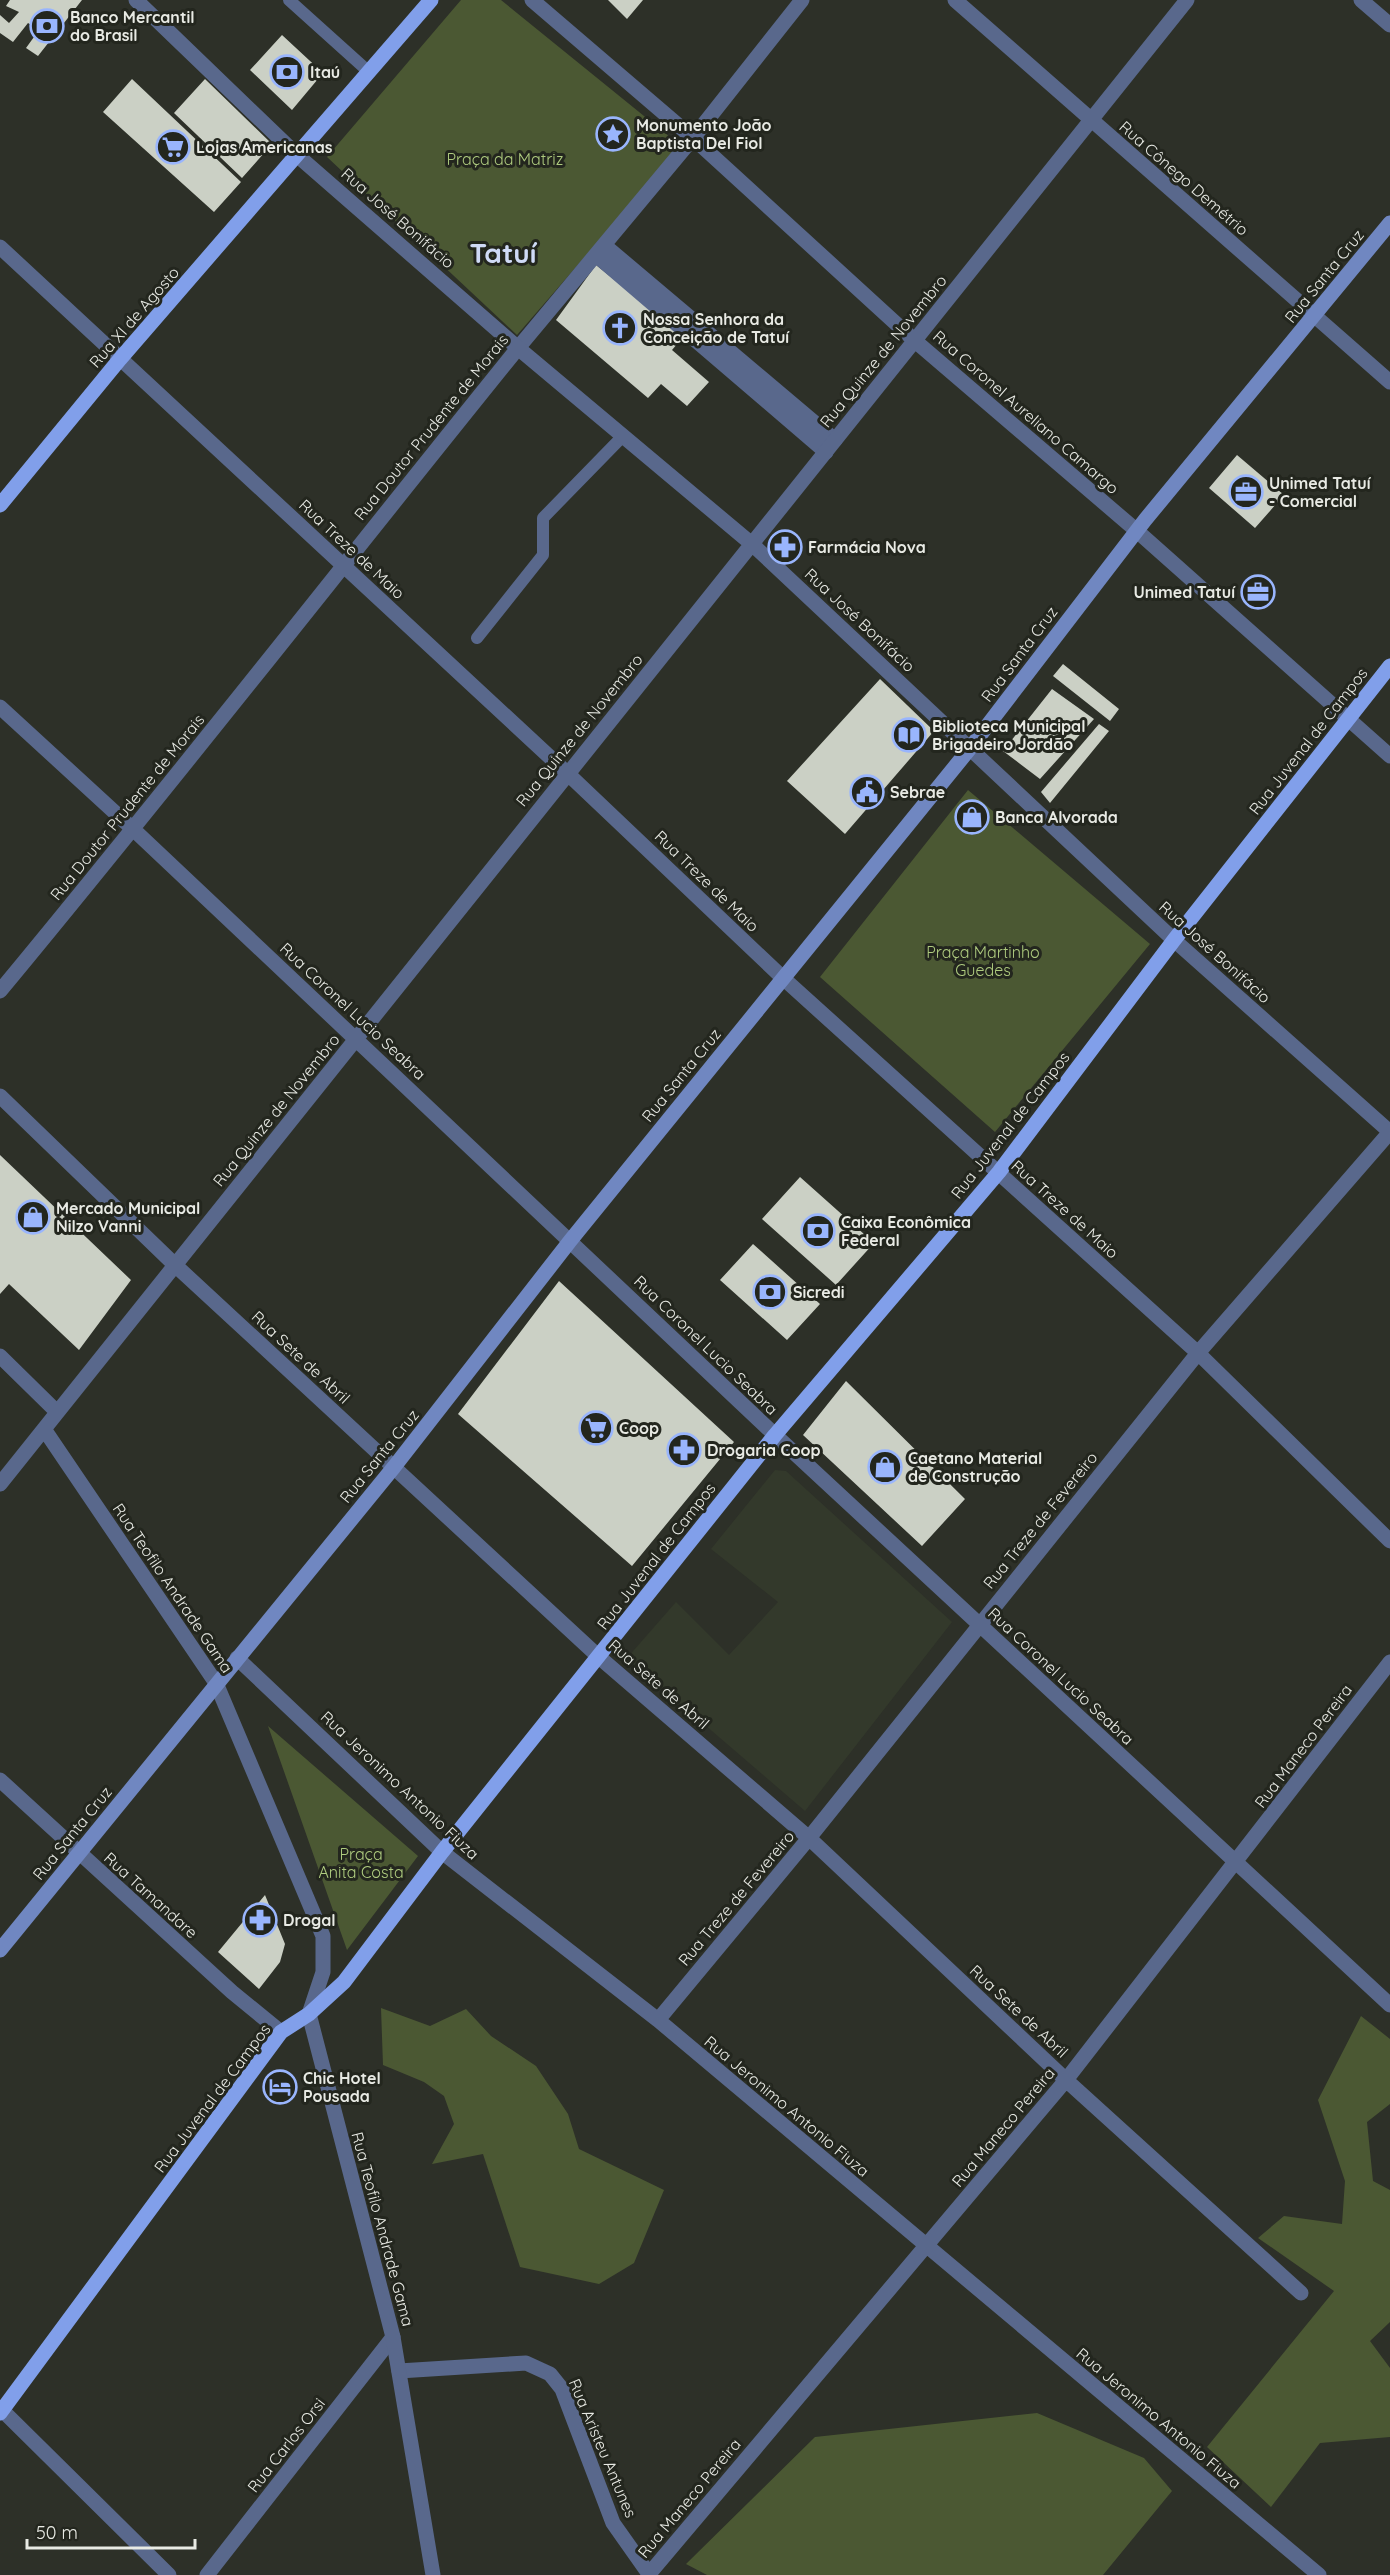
<svg xmlns="http://www.w3.org/2000/svg" width="1390" height="2575" font-family="Quicksand,sans-serif">
  <rect width="100%" height="100%" fill="#2d3028"/>
  <path fill="#33392b" d="M775,1470L786,1471L952,1622L805,1811L627,1658L676,1602L729,1655L778,1602L711,1549Z"/>
  <path fill="#4b5833" d="M461,0H501L681,146L517,335L327,157Z
    M968,790L1150,944L995,1132L820,977Z
    M268,1726L418,1856L347,1950Z
    M381,2008L430,2026L466,2009L491,2036L536,2066L568,2114L579,2149L664,2190L634,2263L599,2284L520,2267L483,2154L432,2164L454,2124L444,2096L424,2082L383,2065Z
    M1361,2016L1390,2039V2104L1367,2122L1373,2181L1390,2190V2322L1370,2341L1390,2368V2437L1320,2443L1271,2507L1207,2447L1334,2291L1258,2238L1284,2216L1342,2224L1345,2181L1318,2100Z
    M1037,2413L1144,2458L1172,2491L1103,2575H707L686,2564L815,2437Z"/>
  <path fill="#cbd0c5" d="M10,0H82L38,56L26,48L39,30L28,23L13,42L0,33V15L9,23L19,12L6,6Z
    M608,0H643L627,19Z
    M282,35L323,73L292,110L250,70Z
    M132,79L241,182L214,212L103,112Z
    M205,79L272,144L242,178L174,113Z
    M596,265L684,336L672,350L709,382L687,406L661,384L648,398L556,320Z
    M1237,455L1284,495L1255,528L1209,488Z
    M1063,664L1119,709L1110,721L1053,676Z
    M880,679L934,731L845,834L787,781Z
    M1052,689L1094,719L1040,779L1003,751Z
    M1099,724L1109,731L1050,803L1041,792Z
    M969,801L987,816L974,833L956,818Z
    M0,1155L131,1280L79,1350L9,1284L0,1294Z
    M800,1177L874,1243L836,1285L762,1219Z
    M753,1244L820,1304L787,1340L720,1280Z
    M559,1281L734,1442L632,1566L458,1414Z
    M846,1381L965,1499L922,1546L803,1435Z
    M265,1895L285,1944L280,1962L259,1989L218,1952Z"/>
  <g fill="none" stroke-linecap="round" stroke-linejoin="round">
    <path stroke="#59688c" stroke-width="12" d="M289,0L369,72
      M477,638L543,555V518L623,436"/>
    <path stroke="#59688c" stroke-width="15" d="M604,245L835,440
      M596,255L826,452
      M518,348L693,138"/>
    <path stroke="#59688c" stroke-width="15" d="M136,0L298,156L518,348L753,545L1174,940L1390,1132
      M532,0L693,138L914,340L1137,531L1390,756
      M955,0L1390,382
      M693,138L802,0
      M0,247L567,773L783,978L1198,1353L1390,1541
      M0,707L134,830L775,1435L1390,2005
      M0,991C176,779 345,562 518,348
      M0,1096L175,1265L599,1657L809,1838L1066,2080L1301,2293
      M0,1356L57,1412
      M44,1429L216,1683L323,1936V1972L309,2014
      M0,1484L1187,0
      M237,1658L442,1852L658,2020L1319,2575
      M658,2020L809,1838L1198,1353L1390,1132
      M399,2371L526,2363L550,2374L562,2389L613,2523L649,2574L1066,2080L1390,1662
      M0,2408L169,2575
      M207,2575L393,2337"/>
    <path stroke="#59688c" stroke-width="15" d="M1361,0L1390,25
      M0,1780L232,1992L281,2032
      M309,2014L393,2337L433,2575"/>
    <path stroke="#7087c1" stroke-width="15" d="M0,1950L394,1467L570,1241L971,747L1145,520L1390,223"/>
    <path stroke="#819fea" stroke-width="15" d="M0,505L120,359L431,0
      M0,2413L281,2032L309,2014L344,1982L442,1852L775,1435L999,1172L1174,940L1390,666"/>
  </g>
  <defs>
    <symbol id="bank-ring" viewBox="-11 -11 22 22"><circle r="9.5" fill="#23261e" stroke="#99b5fd" stroke-width="1.5"/><path d="M-6-4H6V4H-6ZM0-2.3a2.3 2.3 0 1 0 0 4.6a2.3 2.3 0 1 0 0-4.6Z" fill="#99b5fd"/></symbol>
    <symbol id="sight-ring" viewBox="-11 -11 22 22"><circle r="9.5" fill="#23261e" stroke="#99b5fd" stroke-width="1.5"/><path d="M0-6L1.8-2.2L6-1.7L2.9 1.2L3.7 5.4L0 3.3L-3.7 5.4L-2.9 1.2L-6-1.7L-1.8-2.2Z" fill="#99b5fd"/></symbol>
    <symbol id="supermarket-ring" viewBox="-11 -11 22 22"><circle r="9.5" fill="#23261e" stroke="#99b5fd" stroke-width="1.5"/><path d="M-6-5.5h2.5l.6 2H6L4.5 2H-2.5L-4.4-4H-6ZM-1.5 3.2a1.3 1.3 0 1 0 .1 0ZM3 3.2a1.3 1.3 0 1 0 .1 0Z" fill="#99b5fd"/></symbol>
    <symbol id="church-ring" viewBox="-11 -11 22 22"><circle r="9.5" fill="#23261e" stroke="#99b5fd" stroke-width="1.5"/><path d="M-1.2-6h2.4v3.5h3.3v2.4h-3.3V6h-2.4V-.1h-3.3v-2.4h3.3Z" fill="#99b5fd"/></symbol>
    <symbol id="office-ring" viewBox="-11 -11 22 22"><circle r="9.5" fill="#23261e" stroke="#99b5fd" stroke-width="1.5"/><path d="M-6-3h4V-5.5h4V-3h4V5H-6ZM-1-4.5V-3h2v-1.5ZM-6 0V1H6V0Z" fill="#99b5fd"/></symbol>
    <symbol id="pharmacy-ring" viewBox="-11 -11 22 22"><circle r="9.5" fill="#23261e" stroke="#99b5fd" stroke-width="1.5"/><path d="M-2-6h4v4h4v4h-4v4h-4v-4h-4v-4h4Z" fill="#99b5fd"/></symbol>
    <symbol id="library-ring" viewBox="-11 -11 22 22"><circle r="9.5" fill="#23261e" stroke="#99b5fd" stroke-width="1.5"/><path d="M-6-4Q-3-5.5-.7-3.5V5Q-3 3-6 4ZM6-4Q3-5.5 .7-3.5V5Q3 3 6 4Z" fill="#99b5fd"/></symbol>
    <symbol id="civic-ring" viewBox="-11 -11 22 22"><circle r="9.5" fill="#23261e" stroke="#99b5fd" stroke-width="1.5"/><path d="M-.6-6.5H3V-4.5H.6V-3L4-1V1h2V6H-6V1h2V-1L-.6-3ZM-1.2 2.5V6h2.4V2.5Z" fill="#99b5fd"/></symbol>
    <symbol id="shop-ring" viewBox="-11 -11 22 22"><circle r="9.5" fill="#23261e" stroke="#99b5fd" stroke-width="1.5"/><path d="M-5-2.5h2.3a2.7 3.5 0 0 1 5.4 0H5L5.5 6h-11ZM-1.5-2.5h3a1.5 2.3 0 0 0-3 0Z" fill="#99b5fd"/></symbol>
    <symbol id="hotel-ring" viewBox="-11 -11 22 22"><circle r="9.5" fill="#23261e" stroke="#99b5fd" stroke-width="1.5"/><path d="M-6-4.5h1.5V1H6V5H4.5V3h-9V5H-6ZM-4 0a1.8 1.8 0 1 1 3.6 0ZM.5 0V-2.5h3Q6-2.5 6 0Z" fill="#99b5fd"/></symbol>
  </defs>
  <g fill-rule="evenodd">
    <use href="#bank-ring" x="28" y="7" width="38" height="38"/>
    <use href="#bank-ring" x="268" y="53" width="38" height="38"/>
    <use href="#sight-ring" x="594" y="115" width="38" height="38"/>
    <use href="#supermarket-ring" x="154" y="128" width="38" height="38"/>
    <use href="#church-ring" x="601" y="309" width="38" height="38"/>
    <use href="#office-ring" x="1227" y="473" width="38" height="38"/>
    <use href="#pharmacy-ring" x="766" y="528" width="38" height="38"/>
    <use href="#office-ring" x="1239" y="573" width="38" height="38"/>
    <use href="#library-ring" x="890" y="716" width="38" height="38"/>
    <use href="#civic-ring" x="848" y="773" width="38" height="38"/>
    <use href="#shop-ring" x="953" y="798" width="38" height="38"/>
    <use href="#shop-ring" x="14" y="1198" width="38" height="38"/>
    <use href="#bank-ring" x="799" y="1212" width="38" height="38"/>
    <use href="#bank-ring" x="751" y="1273" width="38" height="38"/>
    <use href="#supermarket-ring" x="577" y="1409" width="38" height="38"/>
    <use href="#pharmacy-ring" x="665" y="1431" width="38" height="38"/>
    <use href="#shop-ring" x="866" y="1448" width="38" height="38"/>
    <use href="#pharmacy-ring" x="241" y="1901" width="38" height="38"/>
    <use href="#hotel-ring" x="261" y="2068" width="38" height="38"/>
  </g>
  <g text-anchor="middle" stroke-width="6" stroke-linejoin="round" paint-order="stroke">
    <g font-size="16" font-weight="bold" fill="#e8eae4" stroke="#23261e" text-anchor="start">
      <text x="70" y="23">Banco Mercantil<tspan x="70" dy="18">do Brasil</tspan></text>
      <text x="310" y="78">Itaú</text>
      <text x="636" y="131">Monumento João<tspan x="636" dy="18">Baptista Del Fiol</tspan></text>
      <text x="196" y="153">Lojas Americanas</text>
      <text x="643" y="325">Nossa Senhora da<tspan x="643" dy="18">Conceição de Tatuí</tspan></text>
      <text x="1269" y="489">Unimed Tatuí<tspan x="1269" dy="18">- Comercial</tspan></text>
      <text x="808" y="553">Farmácia Nova</text>
      <text x="1235" y="598" text-anchor="end">Unimed Tatuí</text>
      <text x="932" y="732">Biblioteca Municipal<tspan x="932" dy="18">Brigadeiro Jordão</tspan></text>
      <text x="890" y="798">Sebrae</text>
      <text x="995" y="823">Banca Alvorada</text>
      <text x="56" y="1214">Mercado Municipal<tspan x="56" dy="18">Nilzo Vanni</tspan></text>
      <text x="841" y="1228">Caixa Econômica<tspan x="841" dy="18">Federal</tspan></text>
      <text x="793" y="1298">Sicredi</text>
      <text x="619" y="1434">Coop</text>
      <text x="707" y="1456">Drogaria Coop</text>
      <text x="908" y="1464">Caetano Material<tspan x="908" dy="18">de Construção</tspan></text>
      <text x="283" y="1926">Drogal</text>
      <text x="303" y="2084">Chic Hotel<tspan x="303" dy="18">Pousada</tspan></text>
    </g>
    <g font-size="16" fill="#afcc7f" stroke="#23261e">
      <text x="505" y="165">Praça da Matriz</text>
      <text x="983" y="958">Praça Martinho<tspan x="983" dy="18">Guedes</tspan></text>
      <text x="361" y="1860">Praça<tspan x="361" dy="18">Anita Costa</tspan></text>
    </g>
    <g font-size="16" fill="#e8eae4" stroke="#23261e">
      <text transform="translate(1184 178) rotate(41)" y="6">Rua Cônego Demétrio</text>
      <text transform="translate(398 218) rotate(41)" y="6">Rua José Bonifácio</text>
      <text transform="translate(1324 276) rotate(-51)" y="6">Rua Santa Cruz</text>
      <text transform="translate(134 317) rotate(-49)" y="6">Rua XI de Agosto</text>
      <text transform="translate(883 351) rotate(-51)" y="6">Rua Quinze de Novembro</text>
      <text transform="translate(1026 412) rotate(41)" y="6">Rua Coronel Aureliano Camargo</text>
      <text transform="translate(431 427) rotate(-51)" y="6">Rua Doutor Prudente de Morais</text>
      <text transform="translate(352 549) rotate(43)" y="6">Rua Treze de Maio</text>
      <text transform="translate(860 620) rotate(43)" y="6">Rua José Bonifácio</text>
      <text transform="translate(1019 654) rotate(-53)" y="6">Rua Santa Cruz</text>
      <text transform="translate(579 730) rotate(-51)" y="6">Rua Quinze de Novembro</text>
      <text transform="translate(1308 741) rotate(-52)" y="6">Rua Juvenal de Campos</text>
      <text transform="translate(127 807) rotate(-51)" y="6">Rua Doutor Prudente de Morais</text>
      <text transform="translate(707 881) rotate(44)" y="6">Rua Treze de Maio</text>
      <text transform="translate(1215 952) rotate(42)" y="6">Rua José Bonifácio</text>
      <text transform="translate(353 1011) rotate(43)" y="6">Rua Coronel Lucio Seabra</text>
      <text transform="translate(681 1075) rotate(-51)" y="6">Rua Santa Cruz</text>
      <text transform="translate(276 1110) rotate(-51)" y="6">Rua Quinze de Novembro</text>
      <text transform="translate(1010 1125) rotate(-52)" y="6">Rua Juvenal de Campos</text>
      <text transform="translate(1065 1209) rotate(42)" y="6">Rua Treze de Maio</text>
      <text transform="translate(706 1345) rotate(44)" y="6">Rua Coronel Lucio Seabra</text>
      <text transform="translate(301 1357) rotate(43)" y="6">Rua Sete de Abril</text>
      <text transform="translate(379 1456) rotate(-51)" y="6">Rua Santa Cruz</text>
      <text transform="translate(1040 1520) rotate(-51)" y="6">Rua Treze de Fevereiro</text>
      <text transform="translate(656 1556) rotate(-52)" y="6">Rua Juvenal de Campos</text>
      <text transform="translate(173 1588) rotate(56)" y="6">Rua Teofilo Andrade Gama</text>
      <text transform="translate(1061 1676) rotate(43)" y="6">Rua Coronel Lucio Seabra</text>
      <text transform="translate(659 1684) rotate(41)" y="6">Rua Sete de Abril</text>
      <text transform="translate(1303 1746) rotate(-53)" y="6">Rua Maneco Pereira</text>
      <text transform="translate(400 1785) rotate(43)" y="6">Rua Jeronimo Antonio Fiuza</text>
      <text transform="translate(72 1833) rotate(-51)" y="6">Rua Santa Cruz</text>
      <text transform="translate(151 1895) rotate(42)" y="6">Rua Tamandare</text>
      <text transform="translate(736 1898) rotate(-50)" y="6">Rua Treze de Fevereiro</text>
      <text transform="translate(1019 2011) rotate(43)" y="6">Rua Sete de Abril</text>
      <text transform="translate(212 2098) rotate(-53)" y="6">Rua Juvenal de Campos</text>
      <text transform="translate(787 2106) rotate(40)" y="6">Rua Jeronimo Antonio Fiuza</text>
      <text transform="translate(1003 2127) rotate(-50)" y="6">Rua Maneco Pereira</text>
      <text transform="translate(383 2229) rotate(75)" y="6">Rua Teofilo Andrade Gama</text>
      <text transform="translate(1159 2418) rotate(40)" y="6">Rua Jeronimo Antonio Fiuza</text>
      <text transform="translate(286 2445) rotate(-52)" y="6">Rua Carlos Orsi</text>
      <text transform="translate(603 2448) rotate(67)" y="6">Rua Aristeu Antunes</text>
      <text transform="translate(689 2498) rotate(-50)" y="6">Rua Maneco Pereira</text>
    </g>
    <g font-size="28" font-weight="bold" fill="#cfdaf6" stroke="#23261e">
      <text x="503" y="263">Tatuí</text>
    </g>
  </g>
  <path d="M27 2539v9h168v-9" fill="none" stroke="#e8eae4" stroke-width="3"/>
  <text x="36" y="2539" font-size="18" fill="#e8eae4" stroke="#23261e" stroke-width="4.5" paint-order="stroke">50 m</text>
</svg>
